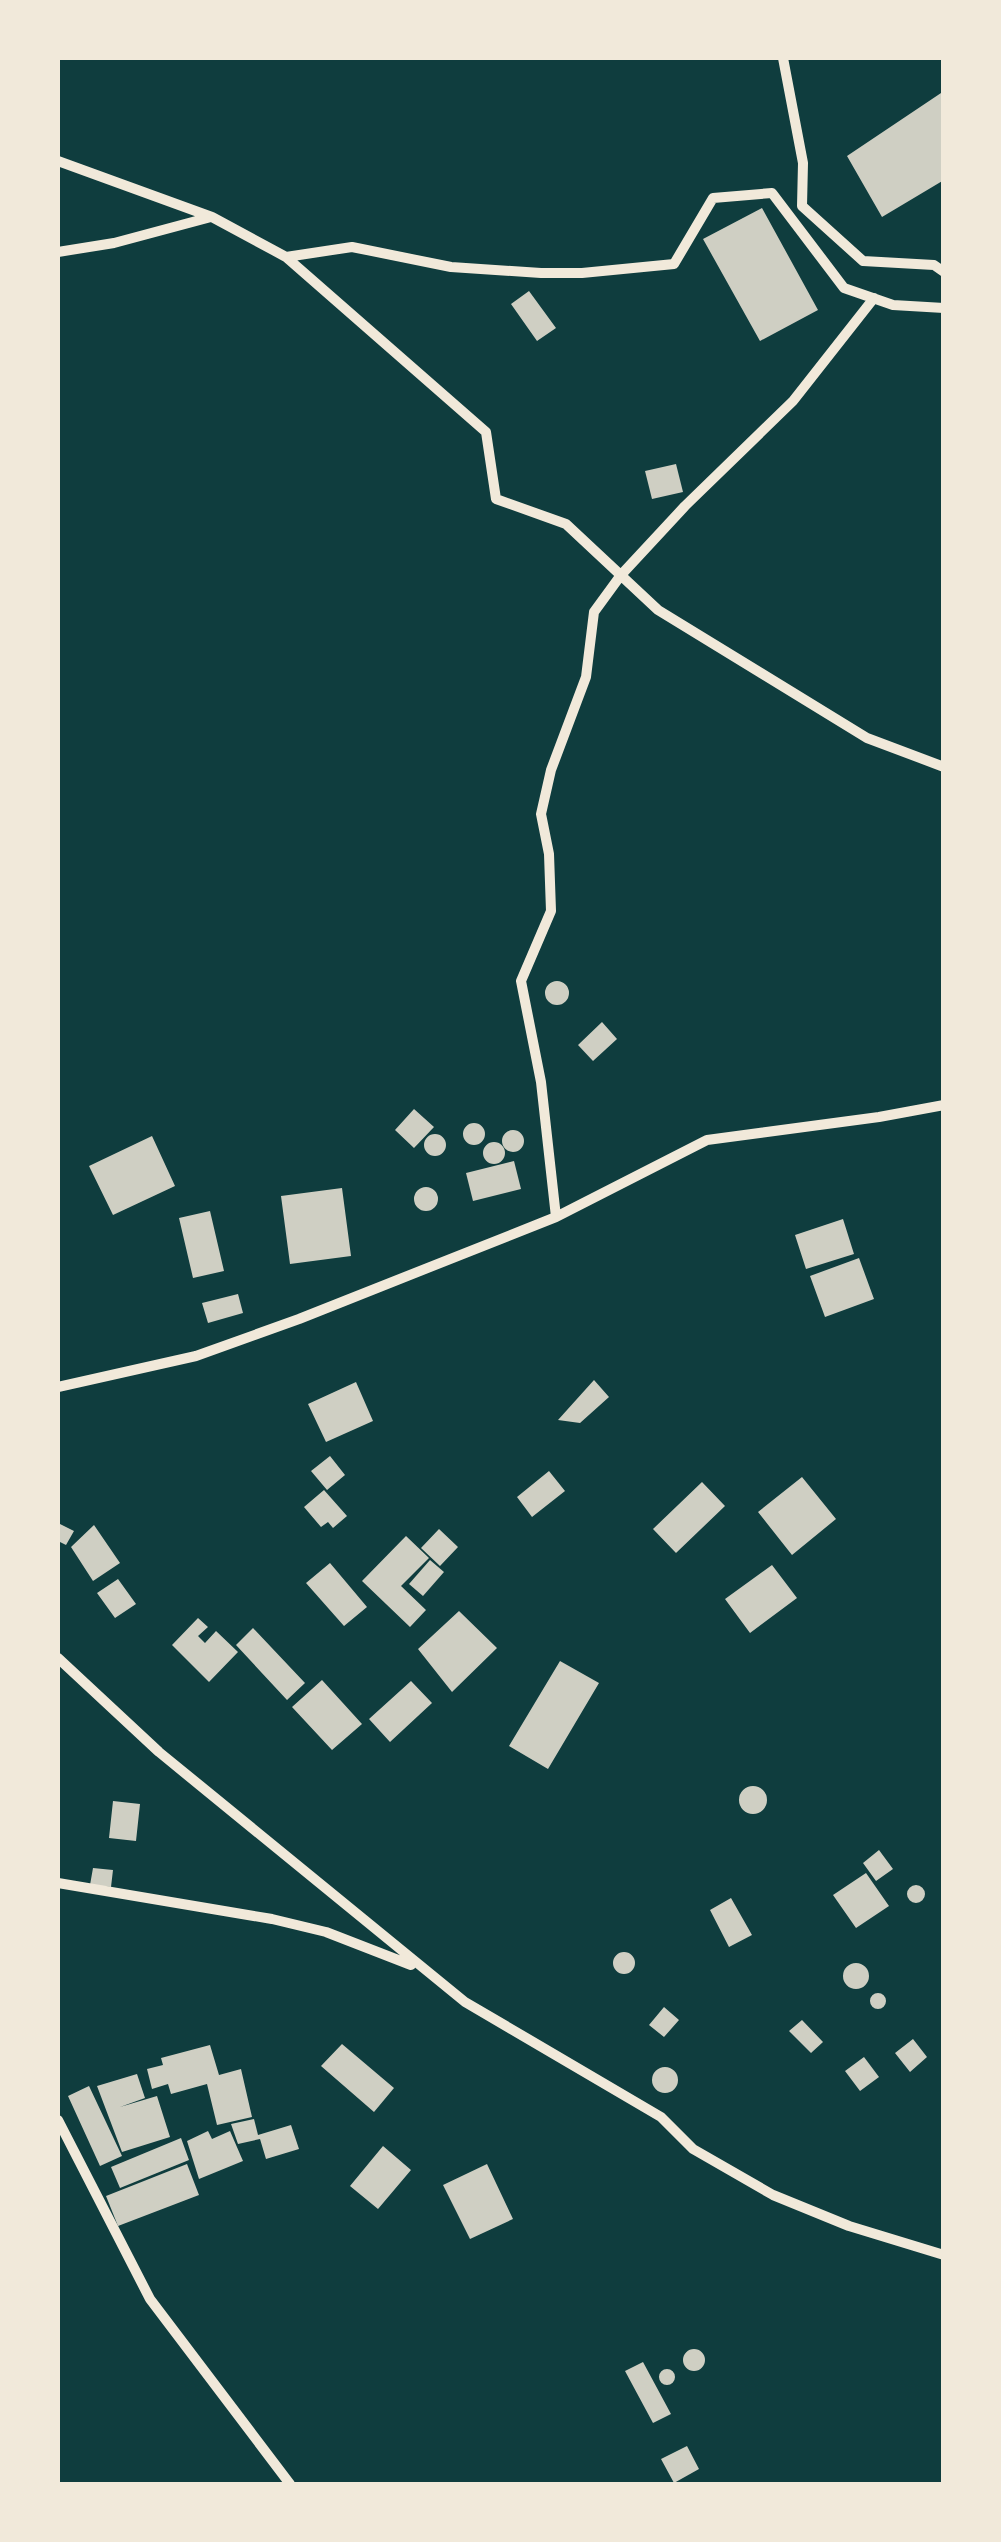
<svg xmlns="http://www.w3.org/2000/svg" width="1001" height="2542" font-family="Jost,sans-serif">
  <rect width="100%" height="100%" fill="#0f3d3e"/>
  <path fill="#cfcfc3" d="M944,91V180L882,217L847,156Z
    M762,208L818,310L760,341L703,239Z
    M529,291L556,328L537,341L511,304Z
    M676,464L683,492L652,499L645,471Z
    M545 993a12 12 0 1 1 24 0a12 12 0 1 1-24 0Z
    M602,1022L617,1039L593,1061L578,1045Z
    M414,1109L434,1127L414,1148L395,1130Z
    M463 1134a11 11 0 1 1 22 0a11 11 0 1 1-22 0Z
    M502 1141a11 11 0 1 1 22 0a11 11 0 1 1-22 0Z
    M424 1145a11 11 0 1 1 22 0a11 11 0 1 1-22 0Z
    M152,1136L175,1186L113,1215L89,1166Z
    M483 1153a11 11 0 1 1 22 0a11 11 0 1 1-22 0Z
    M514,1161L521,1189L473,1201L466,1173Z
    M414 1199a12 12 0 1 1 24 0a12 12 0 1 1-24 0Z
    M342,1188L351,1256L290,1264L281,1196Z
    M210,1211L224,1271L193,1278L179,1218Z
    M843,1219L854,1254L806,1269L795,1235Z
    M859,1258L874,1299L825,1317L810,1276Z
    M238,1294L243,1313L208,1323L202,1303Z
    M594,1380L609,1397L580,1423L558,1420Z
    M356,1382L373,1421L326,1442L308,1404Z
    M330,1456L345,1475L327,1490L311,1471Z
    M549,1471L565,1491L532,1517L517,1497Z
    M802,1477L836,1519L792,1555L758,1512Z
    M702,1482L725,1506L676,1553L653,1529Z
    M324,1490L347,1516L333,1528L328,1522L321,1527L304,1507Z
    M58,1523L74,1531L66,1545L58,1541Z
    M94,1525L120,1563L93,1581L71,1547Z
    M439,1529L458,1547L440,1566L421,1548Z
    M406,1536L429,1558L401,1586L426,1610L410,1627L362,1581Z
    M430,1560L444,1572L423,1596L409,1584Z
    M330,1563L367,1607L344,1626L306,1583Z
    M772,1565L797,1598L750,1633L725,1599Z
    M118,1579L136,1604L115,1618L97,1593Z
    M459,1611L497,1648L452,1692L418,1649Z
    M198,1618L208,1627L198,1636L205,1643L216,1631L238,1652L209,1682L172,1645Z
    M253,1628L305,1683L287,1700L236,1645Z
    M560,1661L599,1683L548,1769L509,1746Z
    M322,1680L362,1724L332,1750L292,1707Z
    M411,1681L432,1703L390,1742L369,1719Z
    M739 1800a14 14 0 1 1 28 0a14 14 0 1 1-28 0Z
    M113,1801L140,1804L136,1841L109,1838Z
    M879,1850L893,1869L876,1881L863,1863Z
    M93,1868L113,1870L111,1887L90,1885Z
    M866,1873L889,1906L856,1928L833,1895Z
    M907 1894a9 9 0 1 1 18 0a9 9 0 1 1-18 0Z
    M731,1898L752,1935L729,1947L710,1910Z
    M613 1963a11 11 0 1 1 22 0a11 11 0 1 1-22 0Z
    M843 1976a13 13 0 1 1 26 0a13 13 0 1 1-26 0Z
    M870 2001a8 8 0 1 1 16 0a8 8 0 1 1-16 0Z
    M664,2007L679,2020L664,2037L649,2025Z
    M802,2020L823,2042L811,2053L789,2031Z
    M913,2039L927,2057L910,2072L895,2053Z
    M342,2044L394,2088L374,2112L321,2066Z
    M210,2045L219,2075L241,2069L252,2117L217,2125L207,2084L171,2094L168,2084L152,2089L147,2069L163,2065L161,2058Z
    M864,2057L879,2077L860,2091L845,2071Z
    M652 2080a13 13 0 1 1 26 0a13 13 0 1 1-26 0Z
    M137,2074L145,2098L120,2107L157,2096L170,2137L122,2152L97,2086Z
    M89,2086L122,2156L100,2166L68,2096Z
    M254,2119L258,2135L291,2125L299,2149L266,2159L260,2139L238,2144L231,2124Z
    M208,2131L212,2139L230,2131L243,2161L199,2179L187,2141Z
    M181,2138L189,2160L120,2188L111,2167Z
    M383,2146L411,2170L378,2209L350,2186Z
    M187,2164L199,2195L118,2226L106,2196Z
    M487,2164L513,2219L470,2239L443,2185Z
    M683 2360a11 11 0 1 1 22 0a11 11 0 1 1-22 0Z
    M643,2362L671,2414L653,2423L625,2371Z
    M659 2377a8 8 0 1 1 16 0a8 8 0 1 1-16 0Z
    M687,2446L699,2469L674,2483L661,2459Z"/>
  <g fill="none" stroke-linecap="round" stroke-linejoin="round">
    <path stroke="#f1e9da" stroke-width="10" d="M783,58L803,163L802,206L863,261L934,265L944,272
      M58,161L212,217L286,257L352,247L451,267L541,273H582L674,264L713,198L772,193L844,288L893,305L944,308
      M58,252L114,243L211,217
      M286,257L486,432L496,499L566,524L658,610L867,738L944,767
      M556,1217L541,1082L521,981L551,911L549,854L541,814L551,770L586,677L594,612L621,575L685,506L793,401L874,298
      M58,1387L196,1356L299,1319L556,1217L707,1140L879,1117L944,1105
      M58,1658L159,1752L465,2002L661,2117L693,2149L773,2195L849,2226L944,2255
      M58,1883L272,1919L326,1932L411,1965
      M58,2120L150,2299L290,2484"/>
  </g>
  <rect width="1001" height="2542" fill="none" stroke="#f1e9da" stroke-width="120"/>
</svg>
